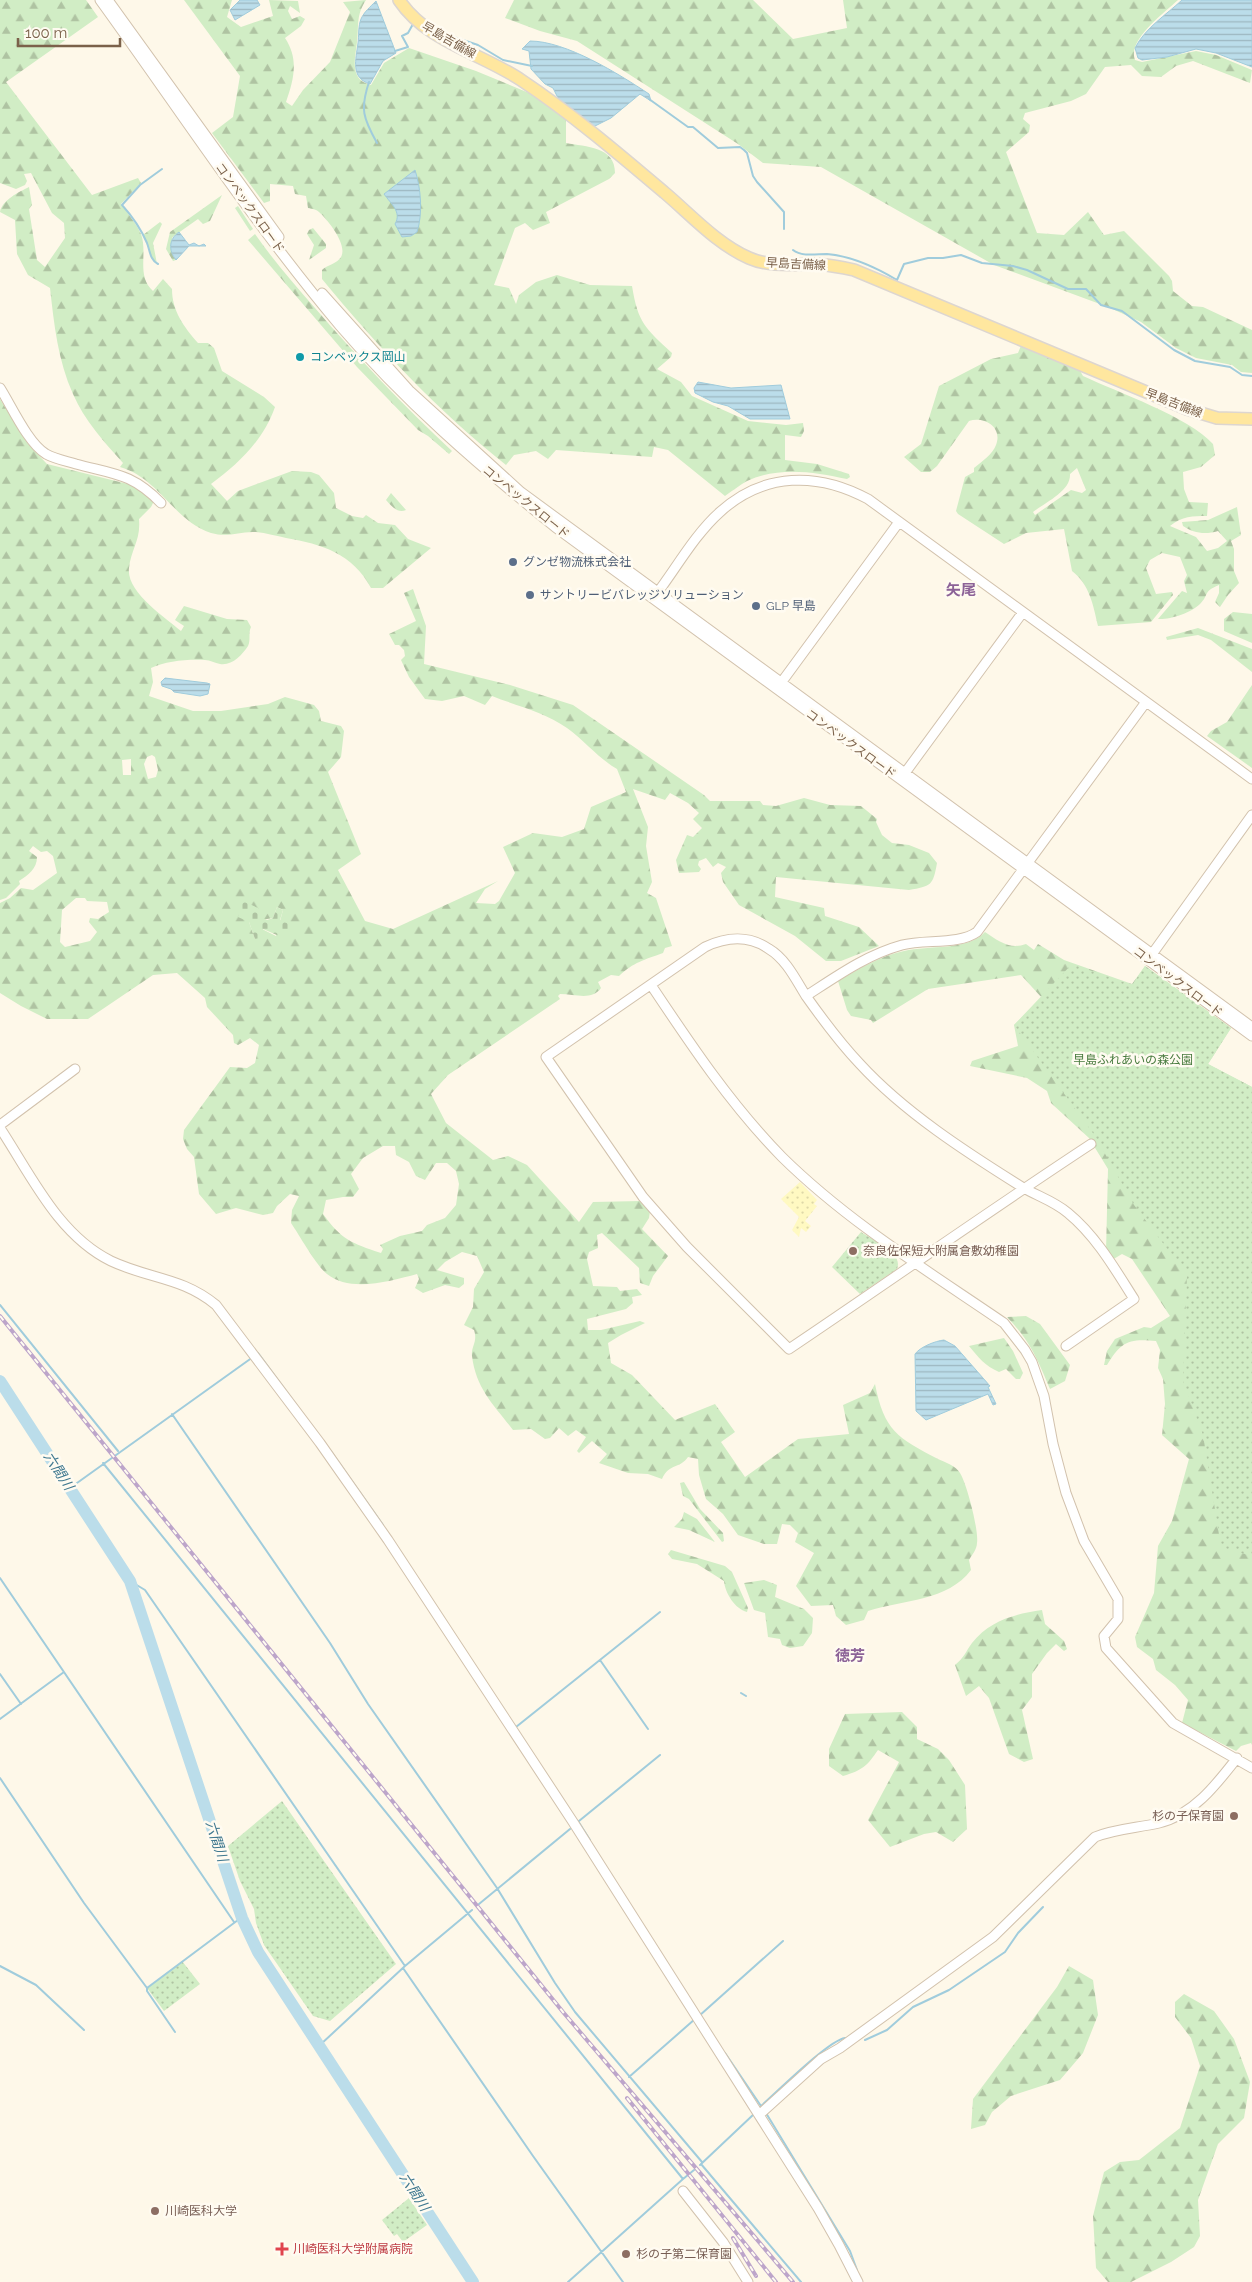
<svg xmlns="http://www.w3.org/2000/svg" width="1252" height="2282" font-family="Raleway,'Noto Sans JP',sans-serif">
  <defs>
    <pattern id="forest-firs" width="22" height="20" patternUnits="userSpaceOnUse" patternTransform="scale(1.25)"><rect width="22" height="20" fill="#d1edc5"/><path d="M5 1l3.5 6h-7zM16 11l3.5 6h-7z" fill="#afc3a2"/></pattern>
    <pattern id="sand-dots" width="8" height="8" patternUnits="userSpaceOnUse" patternTransform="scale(1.25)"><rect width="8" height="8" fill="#fff9c2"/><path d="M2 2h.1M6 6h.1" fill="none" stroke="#ded8a8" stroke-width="1.8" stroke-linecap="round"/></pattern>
    <pattern id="cemetery-stones" width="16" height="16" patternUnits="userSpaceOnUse" patternTransform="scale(1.25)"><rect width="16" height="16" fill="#d1edc5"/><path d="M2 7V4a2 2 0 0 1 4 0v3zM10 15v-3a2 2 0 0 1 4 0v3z" fill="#afc3a2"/></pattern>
    <pattern id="park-dots" width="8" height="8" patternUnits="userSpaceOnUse" patternTransform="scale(1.25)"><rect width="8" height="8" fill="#d1edc5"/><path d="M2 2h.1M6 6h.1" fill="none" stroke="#afc3a2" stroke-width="1.8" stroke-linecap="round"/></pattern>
    <pattern id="water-rules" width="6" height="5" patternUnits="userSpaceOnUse" patternTransform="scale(1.25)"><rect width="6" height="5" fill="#bbddea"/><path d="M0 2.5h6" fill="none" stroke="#9db7c0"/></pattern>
  </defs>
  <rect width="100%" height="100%" fill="#fef8e9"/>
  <path fill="#d1edc5" d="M238,206L253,229L250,231L235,208Z"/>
  <path fill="url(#forest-firs)" fill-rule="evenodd" d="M0,0H86L98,17L6,82L92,195L138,178L141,183L121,204C128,214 136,223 141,234C148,253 136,276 153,291L163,279L172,289C172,311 184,327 198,343H208L214,348L222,371L264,397L275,407C263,441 238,464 211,484L227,501L238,491L292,471L311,472L319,475L334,493L336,508L352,516L363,518L366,515L378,523L395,525L408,539L431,548L383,588H371C353,554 322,544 286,538C277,536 266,533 256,532C239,531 229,538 211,533C174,521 159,478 120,467L123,463C105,443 84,420 73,394C58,361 54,324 50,288L28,275L17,254L15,220L0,212C2,200 19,192 29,187L32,205L29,209L37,260L45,267L65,238L64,223L52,213L31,173L24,174L27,181L25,185L16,189L0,183Z
    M184,0H232L227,17L241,27L273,16L269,0L298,1L300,13L290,6L288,11L292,19L300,16L305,19L301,26L285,38C299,59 294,79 286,102L292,106L303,90L330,62L350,12L343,2L366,0C356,15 359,25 357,42C355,59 349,80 371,85L384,63L409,48L476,71L529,93L566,119V143C586,147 615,146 615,173L609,179L546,212L550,223L533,230L525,223L515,228L494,285L509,288L516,304L519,295L536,282L557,275L590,285L632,286C638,323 645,328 672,353L671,357L657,369L681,382L692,396L748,421L786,425L803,423L804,431L801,437L785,435V460L817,464L849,474L850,477L847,479C814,472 780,466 747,481C740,485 732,491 725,496L668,450L654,447L652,457L556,450L548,459L536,451L514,455L506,465C437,410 377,346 322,279V270C327,265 337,264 341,257C348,245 328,220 319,212C316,209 312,209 308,208L306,196L295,194L293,186L270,184V201L264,203L212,133L233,117L240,76Z
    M514,0H753L793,39L847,28L843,0H1178C1164,13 1127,40 1135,60L1142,62L1196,51L1216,55L1252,70L1250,83L1193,61L1176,66L1161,77L1142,76L1131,65L1105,67L1086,94L1071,101L1025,113L1023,119L1030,125L1029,132L1006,152L1037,233L1064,235L1088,212L1104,235L1124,231L1169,276L1172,281L1173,291L1192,306L1203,307L1252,330V373L1241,372L1232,365L1196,358L1176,348L1141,322L1108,307L994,265L821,167L763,163L738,144L577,41L540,31L505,18Z
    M222,195L210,221L203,224L198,219L174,236L172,238L173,256L176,260L173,261L166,249L170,232Z
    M160,222L162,224L153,243L157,264L153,260L143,235Z
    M313,228L326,244V248L309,260L314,245L307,234L309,230Z
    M255,234C273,260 294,284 315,308C358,358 404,406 452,451L449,454L428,436L418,430L357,367L248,240Z
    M1022,343L1079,369L1083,376C1117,392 1189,417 1213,444L1215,455L1201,467L1183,472L1184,489L1189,502L1208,503L1207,516C1193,516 1182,516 1170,526L1196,537L1207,551L1218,548L1227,541L1218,531C1205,535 1193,533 1183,526L1182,522L1208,520L1237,507L1241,535L1231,541L1234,549V571L1239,583L1228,595L1220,607L1215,602L1219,593V585C1202,592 1210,594 1200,604C1191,613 1169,620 1158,619L1182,591L1187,593L1184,581L1187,575L1180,557L1162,553L1150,560L1146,568L1156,594L1172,592L1173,595L1151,622L1098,626C1093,605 1090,585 1072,571L1064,529L1026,533L1004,544L958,514L956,511L965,477L974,472V468C981,462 993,454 996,445C1003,427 984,416 969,421L937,466L930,472H921L904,457L921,444L939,386L991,359L1018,353ZM1077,468L1086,490L1082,493L1071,490L1035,515L1033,512C1046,502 1071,491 1070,474Z
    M0,399L28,444L47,464L132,485L144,492L154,501L151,507L139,519C141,540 131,549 129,568C126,592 165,617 181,631L184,626L175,620L184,606L227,619L247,620L251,627C248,633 251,640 248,646C242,655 232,666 220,664C215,663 210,660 205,660C187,659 166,661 151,668L153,682L149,696L193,711H221L268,704L285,697L314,705L319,711L321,721L341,726L344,731L341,757L328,772L361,854L338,870L365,921L393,929L498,881L485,889L476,903L495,904L499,901L515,873L503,847L533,833L562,837L584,829L591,807L626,792L617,769C598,758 585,741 567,728C545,712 517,706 492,696L485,705L464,696L442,701L425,699L409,677L401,660L405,656L404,650L399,645H395L389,634L416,621L404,593L413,589L426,626L424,664L510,685L573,705L704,795L710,801H760L763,805L776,806L804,798L830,805L861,806L877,819L876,822L882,835L892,843L909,845L929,853L937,863C933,886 931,886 909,890L776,877L775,897L824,908L825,916L859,927L879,946L841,961H826L795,936L739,905L723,882L721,873L726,867L718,863L713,867L706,858L699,861L698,865L701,869L699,872L679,873L676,860L687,835L693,837L702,828L693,819L699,813L688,803L670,793L665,800L633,789L648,827L646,846L652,882L647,893L656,898L672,946L665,948L663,953C644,960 634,962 619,976L611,975L598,982L601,988C592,1001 575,994 560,994L558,996L560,999L448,1075L431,1094L446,1123L493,1160L508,1156L527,1165L579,1222L593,1202L641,1201L650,1211L649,1218L642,1229L668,1256L653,1276L649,1286L640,1283L639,1268L602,1233L597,1235L598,1248L589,1252L587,1259L593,1286L617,1287L620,1291L637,1289L642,1295L632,1297L633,1303L626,1309L587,1319L588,1330H601L640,1321L645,1323L621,1335L608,1343L611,1363L632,1375L675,1420L715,1404L735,1432L721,1442L745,1477L798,1439L849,1434L843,1405L870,1393L875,1384C884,1431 898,1438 938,1459C945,1462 956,1466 960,1473C967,1484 979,1531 977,1543C977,1549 972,1555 969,1560L971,1570C948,1601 903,1600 868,1611L864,1620L846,1625L836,1616L833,1605L811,1606L796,1586L814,1553L795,1542L798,1533L790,1525L782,1524L777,1544H764L738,1535L723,1514L706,1499L699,1475L698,1459L688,1457C680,1469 669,1463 662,1479L648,1474L628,1473L599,1463L607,1454L592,1441L579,1453L577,1451L586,1437L576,1430L568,1436L559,1428L550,1438L545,1439L531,1429L513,1430C494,1405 476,1389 472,1356C471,1346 478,1342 474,1330L464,1325L473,1307L474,1289L484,1272L477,1256L462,1252L445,1262L437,1270L464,1278V1284L459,1288L445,1285L423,1293L415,1288L419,1279L417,1274C391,1281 350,1293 327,1274C315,1264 300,1236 291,1223L292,1210L299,1196L290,1194L277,1206L273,1213L263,1215L236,1208L216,1214L199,1194L194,1157L187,1149L183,1139L184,1130L230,1067L247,1068L255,1063L259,1045L250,1038L238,1045L234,1043L233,1035L207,1007L205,998L177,973L153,975L88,1019H47L21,1006L0,993V903L10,898L21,888L33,890L57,873L53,856L47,851L41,852L33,846L29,851L37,857C37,869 28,875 19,881L20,884L6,898L0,900ZM152,755L155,757L158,770L156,777L148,779L144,764L147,757ZM131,759V775H123L122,760ZM76,898H85L87,901L107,902L109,912L98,919L90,918L89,922L97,932L90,941L65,947L60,942L62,910ZM277,907L283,910L276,936L262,929L255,939L249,922L273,918ZM383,1146H395L396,1155L409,1162L416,1176L425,1180L436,1163H447L456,1171L459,1184L456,1205L445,1218L427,1225L422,1231L400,1236L380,1245L383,1249L381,1253C351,1243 342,1240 323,1214L326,1200L343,1197H353L359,1189L351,1174L363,1158Z
    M391,493L406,510C398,514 391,506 386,500Z
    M1233,612L1252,614V643L1224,631V619Z
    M1198,628L1252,649V672L1211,640L1198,635L1167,640L1166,637Z
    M1252,685V768L1207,736L1211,731L1227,722Z
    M985,932C998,941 1010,950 1026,944L1034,950L1038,944L1064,960L1132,984L1145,966L1231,1028L1208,1064L1252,1087V1745L1251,1743L1241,1746L1236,1751L1182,1723L1188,1700L1175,1685L1156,1670L1153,1659L1137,1647L1135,1637L1154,1593L1158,1546L1172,1521L1189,1459L1162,1435L1165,1404L1163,1379L1158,1368L1160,1350L1156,1341C1128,1338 1121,1342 1107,1365H1104L1107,1351L1115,1339L1144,1327L1151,1328L1170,1316L1132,1259L1122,1254L1112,1260L1106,1252L1108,1169L1089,1138L1051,1103L1047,1091L1027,1078L970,1066L972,1061L1018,1046L1014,1025L1042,998L1021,975L928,989L873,1023L871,1020L851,1016L847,1010L838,981C859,969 880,956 904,951C929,945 968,951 985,932Z
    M1026,1316L1040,1324L1070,1365L1065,1381L1050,1389C1037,1358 1030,1341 1007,1317Z
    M1004,1338L1013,1351L1023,1373L1020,1379H1016L1006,1369L999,1372C985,1366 978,1357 969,1346Z
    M684,1482L700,1509L723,1533L724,1541L722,1542L689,1499L683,1496L680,1483Z
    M684,1512L697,1519L715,1542L689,1530L674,1527L682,1519Z
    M671,1550L725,1566L732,1572L748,1608L747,1612C735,1609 725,1593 724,1581L697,1564L672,1559L668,1554Z
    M764,1580L777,1585L775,1597L804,1609L813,1618L812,1633L803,1646L790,1648L782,1645L780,1639L768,1637L765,1613L754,1610L744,1583Z
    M1042,1610L1045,1624L1064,1641L1067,1649L1064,1651L1056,1644L1047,1653L1032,1674V1697L1022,1710L1033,1759L1024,1762L1009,1754L989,1698L979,1686L966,1696L955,1665C964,1658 966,1651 972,1643C990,1620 1015,1614 1042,1610Z
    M902,1712L917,1727V1739L938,1749L949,1760L965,1785L967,1829L953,1842L936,1832L924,1834L890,1847L868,1820L899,1762L878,1750C867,1766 863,1770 843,1776L829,1766V1749L845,1714Z
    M1069,1966L1093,1980L1098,2015L1083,2053L1060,2080L1011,2096L992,2112L985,2125L971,2129L973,2099L1057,1987Z
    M1184,1994L1214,2011L1234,2039L1250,2082L1244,2118L1218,2144L1198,2200L1200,2236L1194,2247L1171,2262L1131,2282H1108L1096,2268L1093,2216L1104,2172L1120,2162L1139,2160L1180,2128L1200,2066L1191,2038L1175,2017V2002Z"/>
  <path fill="url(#sand-dots)" d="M800,1182L817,1200L814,1204L817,1206L805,1221L811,1226L806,1232L801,1228L799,1237L792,1230L799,1217L781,1199Z"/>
  <path fill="url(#cemetery-stones)" d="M243,901L258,908L262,918L267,920L273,918L277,907L283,910L280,920L294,926L286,939L263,929L262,938L255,939L249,922L238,917Z"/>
  <path fill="url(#park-dots)" d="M1072,964L1132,985L1145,966L1231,1028L1208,1064L1252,1087V1556L1221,1547L1203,1435L1183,1381L1187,1275L1134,1205L1095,1136L1014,1025Z
    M861,1232C872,1240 904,1252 897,1269L860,1294L832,1267Z
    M282,1801L396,1964L330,2021L313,2016L264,1945L256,1923L254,1909L240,1881L228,1846Z
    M182,1961L200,1984L164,2011L147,1988Z
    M409,2198L427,2225L403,2242L397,2234L394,2236L382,2220Z"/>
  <path fill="url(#water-rules)" stroke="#a0ccdc" d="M240,0H257L260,5L235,20L230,10Z
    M1182,0H1252V67L1216,53L1196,49L1167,57L1142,60L1138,58L1135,48C1145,28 1166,15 1182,0Z
    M376,1L396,53L383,61L370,84C350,78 356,59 358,43C359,36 358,26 361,19C364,12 370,7 376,1Z
    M530,41C566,41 619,74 649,94L651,101L640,94L611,118L593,127L559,100L553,88L545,84L531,69L529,51L522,49Z
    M415,170C421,188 423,214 417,232L411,236L402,237L395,224C402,212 391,204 384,194Z
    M179,232L189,245L194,243L199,246L204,244L206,246H189L176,260C168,250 169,239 179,232Z
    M698,382L731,388L781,385L790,419H750L728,406L713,402L695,393L694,388Z
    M165,678L207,683L210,684L208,694L200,696L174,692L171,689L162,686L161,682Z
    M944,1340L955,1346L990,1386L988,1387L996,1404L993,1405L988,1394L926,1420L916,1411L915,1354C920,1347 935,1341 944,1340Z"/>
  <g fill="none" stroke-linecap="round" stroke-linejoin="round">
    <path stroke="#a0ccdc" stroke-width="2" d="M436,28L448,35L478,45L503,60L532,66
      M395,51L408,47L402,36L408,33L413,24
      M369,82C360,109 363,118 377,143
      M649,99L688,127H693L718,148L740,147L744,150L747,153L753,176L757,182L784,212V229
      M793,250C802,257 816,254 827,254C851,256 877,268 897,280L904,264L928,258H943L961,255L982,263L1013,266L1027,270L1068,289H1086L1101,305L1122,311L1174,350L1195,361L1230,367L1242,375L1252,376
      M158,264C150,260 150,251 147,243C141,229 132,216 122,205L140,185L162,169
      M0,1305L118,1451
      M256,1354L258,1353L303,1414
      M172,1414L330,1643L368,1704L497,1888L555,1983L575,2012L702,2162
      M330,1450L383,1525
      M103,1463L683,2179L694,2170
      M70,1488L253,1357
      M0,1578L234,1922
      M130,1581L145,1590L405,1966
      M600,1660L648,1729
      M0,1674L21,1704
      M741,1693L746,1696
      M0,1719L64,1672
      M516,1727L660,1612
      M0,1778L84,1903L147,1988
      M578,1821L590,1840
      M579,1821L660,1755
      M479,1904L570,1829
      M0,1966L36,1985L84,2030
      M403,1968L533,2156L623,2282
      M699,2016L783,1941
      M175,2032L147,1991V1988L242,1917
      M865,2040L887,2030L913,2007L949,1990L1005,1952L1018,1933L1043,1907
      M320,2045L405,1966L472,1910
      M725,2053L761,2106C776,2093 829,2040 845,2038
      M629,2077L695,2019
      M766,2113L850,2251L857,2270
      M701,2164L801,2282
      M700,2165L754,2114
      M568,2282L683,2179"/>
    <path stroke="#bbddea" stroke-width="12" d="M0,1381L130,1581L242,1918L258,1952L473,2282"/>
    <defs>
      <path id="minor" d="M100,0C179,109 253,223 340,326C404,401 478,465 555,527L1252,1036
        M108,0L279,237
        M322,293L409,390L521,492L1252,1027
        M0,388C12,407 28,443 46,454C55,459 66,461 76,464C113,474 132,473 161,503
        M655,596C675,570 695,534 720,512C764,472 818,472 868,499L1252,779
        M778,687L899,522
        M902,777L1023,612
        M1150,957L1252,815
        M651,985C691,1045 731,1105 782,1157C848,1222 928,1271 1004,1323L1025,1350L1032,1362L1044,1396L1053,1444L1066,1493L1084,1541L1118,1599V1619L1104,1636L1106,1648L1173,1723L1252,1768
        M806,996C837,976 866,955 902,945C925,939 959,945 977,932L1146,702
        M0,1125L75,1069
        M0,1128C31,1175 58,1235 111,1261C149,1279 182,1277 216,1305L320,1443L388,1540L573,1822L818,2208L839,2245L858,2282
        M1066,1346L1134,1299C1115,1269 1096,1236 1068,1213C1054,1201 1037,1196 1022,1187C966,1152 904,1112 860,1064C840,1043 823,1020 806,996C796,980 786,959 769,949C749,935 726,937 705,947L546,1057L643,1197L687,1247L789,1349C890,1281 989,1211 1091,1144
        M759,2115L821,2059L840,2048L993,1937L1095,1837C1115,1829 1137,1828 1159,1823C1193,1815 1216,1785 1237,1758
        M683,2191L723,2242L748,2282"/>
      <path id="major" d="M399,0C427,42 481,53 521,80C572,114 619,154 665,193C691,215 717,244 749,258C769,267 794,264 816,264C829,265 841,267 854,270L1187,409L1217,418L1252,419"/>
    </defs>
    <use href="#minor" stroke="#d2c2ad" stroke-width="11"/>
    <use href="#major" stroke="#ddd6d0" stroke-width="14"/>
    <use href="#minor" stroke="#fff" stroke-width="9"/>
    <use href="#major" stroke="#ffe79f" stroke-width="11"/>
    <defs>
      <path id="rail" d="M0,1316L563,2012L793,2282
        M627,2098L776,2282
        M733,2238L756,2276"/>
    </defs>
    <use href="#rail" stroke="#bda5ca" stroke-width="4"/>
    <use href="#rail" stroke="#fffbf1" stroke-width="2" stroke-dasharray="5.5" stroke-linecap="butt"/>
  </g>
  <circle fill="#0f9aa8" stroke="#fffbf1" stroke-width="2" cx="300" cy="357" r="5"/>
  <g fill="#5c6f8a" stroke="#fffbf1" stroke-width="2">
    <circle cx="513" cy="562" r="5"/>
    <circle cx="530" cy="595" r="5"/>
    <circle cx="756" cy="606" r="5"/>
  </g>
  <g fill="#8d6e63" stroke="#fffbf1" stroke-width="2">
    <circle cx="853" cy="1251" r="5"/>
    <circle cx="1234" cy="1816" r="5"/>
    <circle cx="155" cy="2211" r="5"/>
    <circle cx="626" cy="2254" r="5"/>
  </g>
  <path fill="#e0444e" stroke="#fffbf1" stroke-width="2" d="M279.5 2241.5h5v5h5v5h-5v5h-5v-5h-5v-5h5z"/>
  <g text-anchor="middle" stroke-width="5" stroke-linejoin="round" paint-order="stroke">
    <g font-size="12" fill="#7b614a" stroke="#fffbf1">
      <text transform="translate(449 40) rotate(30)" y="4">早島吉備線</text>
      <text transform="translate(250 208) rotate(54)" y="4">コンベックスロード</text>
      <text transform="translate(796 264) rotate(3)" y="4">早島吉備線</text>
      <text transform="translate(1174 403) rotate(21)" y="4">早島吉備線</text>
      <text transform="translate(526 502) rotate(39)" y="4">コンベックスロード</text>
      <text transform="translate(851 744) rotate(36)" y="4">コンベックスロード</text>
      <text transform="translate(1178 982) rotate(37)" y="4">コンベックスロード</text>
    </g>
    <g font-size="12" fill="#0d838f" stroke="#fffbf1" text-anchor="start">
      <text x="310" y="361">コンベックス岡山</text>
    </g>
    <g font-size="12" fill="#4e5e75" stroke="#fffbf1" text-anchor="start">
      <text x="523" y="566">グンゼ物流株式会社</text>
      <text x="540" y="599">サントリービバレッジソリューション</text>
      <text x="766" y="610">GLP 早島</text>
    </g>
    <g font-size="12" fill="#487b3e" stroke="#fffbf1">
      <text x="1133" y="1064">早島ふれあいの森公園</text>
    </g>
    <g font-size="12" fill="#785e54" stroke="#fffbf1" text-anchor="start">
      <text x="863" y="1255">奈良佐保短大附属倉敷幼稚園</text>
      <text x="1224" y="1820" text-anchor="end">杉の子保育園</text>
      <text x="165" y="2215">川崎医科大学</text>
      <text x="636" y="2258">杉の子第二保育園</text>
    </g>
    <g font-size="12" fill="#be3a42" stroke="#fffbf1" text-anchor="start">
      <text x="293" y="2253">川崎医科大学附属病院</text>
    </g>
    <g font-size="14" font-style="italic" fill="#417990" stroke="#fffbf1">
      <text transform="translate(59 1471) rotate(57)" y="5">六間川</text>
      <text transform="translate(217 1841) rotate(72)" y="5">六間川</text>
      <text transform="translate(415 2192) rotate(57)" y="5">六間川</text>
    </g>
    <g font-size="15" font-weight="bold" fill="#8c6297" stroke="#fffbf1">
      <text x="961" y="595">矢尾</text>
      <text x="850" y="1661">徳芳</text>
    </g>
  </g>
  <path d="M18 38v8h102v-8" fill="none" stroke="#7b614a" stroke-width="2.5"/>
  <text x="25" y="38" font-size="15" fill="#7b614a" stroke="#fffbf1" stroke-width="4" paint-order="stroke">100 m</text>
</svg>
